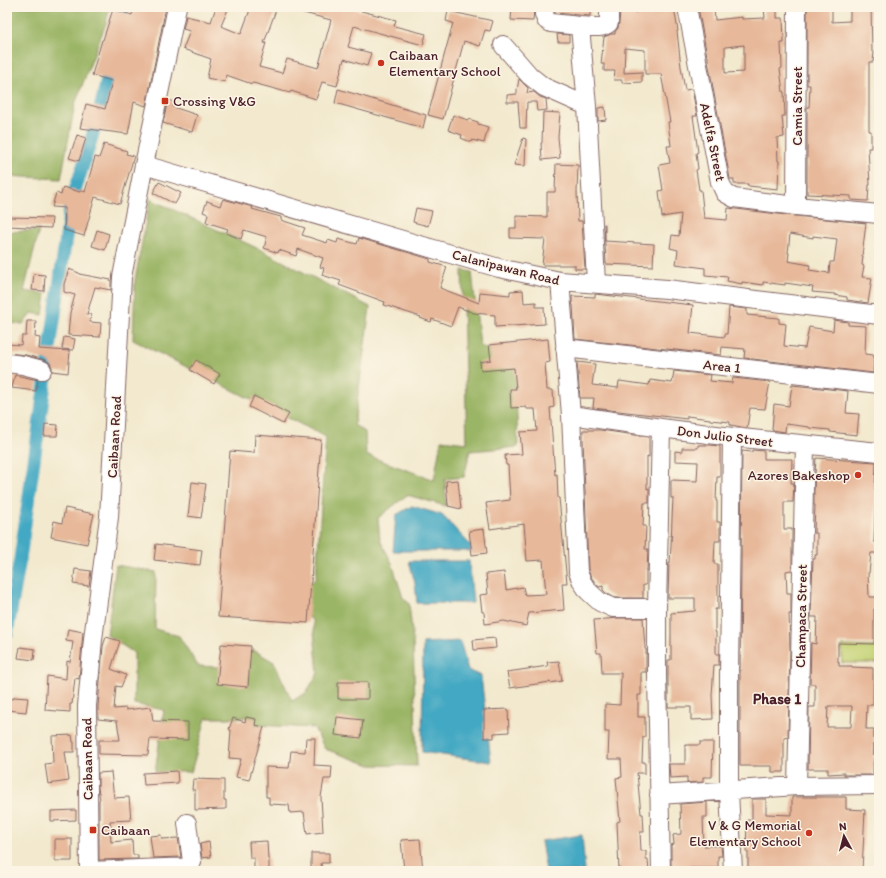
<svg xmlns="http://www.w3.org/2000/svg" width="886" height="878" font-family="Itim,sans-serif">
  <rect width="100%" height="100%" fill="#fcf5e5"/>
  <filter id="ink" filterUnits="userSpaceOnUse"><feTurbulence type="fractalNoise" baseFrequency=".025" numOctaves="2"/><feDisplacementMap in="SourceGraphic" scale="8" xChannelSelector="R" yChannelSelector="G"/><feConvolveMatrix kernelMatrix="1 2 1 2 8 2 1 2 1" color-interpolation-filters="sRGB"/></filter>
  <filter id="wash" filterUnits="userSpaceOnUse"><feTurbulence type="fractalNoise" baseFrequency=".012" numOctaves="4" result="noise"/><feDisplacementMap in="SourceGraphic" scale="16" xChannelSelector="R" yChannelSelector="G"/><feGaussianBlur stdDeviation="0.9" result="paint"/><feColorMatrix in="noise" values="0 0 0 0 0 0 0 0 0 0 0 0 0 0 0 0 0 1.4 0 .05"/><feComposite in="paint" operator="in"/></filter>
  <g filter="url(#wash)">
    <rect width="100%" height="100%" fill="#f2e9ce"/>
    <path fill="#c4d375" stroke="#877950" d="M842,646L879,647V663H842Z"/>
    <path fill="#9bb566" stroke="#726a48" d="M7,7H110L106,23L75,104L61,179L7,176Z
      M150,199L259,249L370,307L354,425L365,432L366,455L434,480L441,440L467,443L462,270L472,272L480,346L515,359L518,447L470,451L464,477L445,479L446,506L407,495L378,518L380,540L392,563L403,598L409,603L413,642L417,766L370,765L325,749L314,728L255,725L246,717L233,718H206L191,772H155L164,710L134,704V653L107,635L116,565L156,572L155,629L179,636L198,666L240,668L253,650L274,662L292,701L306,693L318,673L313,621L300,609L301,593L316,578L326,437L133,340L135,280Z
      M39,230L24,291L46,294L43,315L32,313L23,324L7,323V232Z"/>
    <path fill="#43a8c3" stroke="#466477" d="M412,506L442,515L476,551H393L396,515Z
      M409,561H469L473,603H417L415,583Z
      M460,641L468,670L476,674L481,676L491,762L422,752L423,643Z
      M582,835L585,871H546L541,841Z"/>
    <g fill="none" stroke-linecap="round" stroke-linejoin="round">
      <path stroke="#43a8c3" stroke-width="13" d="M118,28L122,7
        M7,634L20,559L71,202C87,156 101,110 111,62"/>
    </g>
    <g id="blocks">
      <path fill="#e7b89a" fill-rule="evenodd" d="M134,7H166L146,106L134,102L128,134L80,128L86,104L105,109L112,81L92,75L102,40H103L113,9L132,15Z
        M216,7H229L221,26L241,34L251,7H277L264,43H266L259,67L282,73L287,59L318,68L331,20L292,10L293,7H346L396,20L394,26L426,34L423,45L354,26L348,47L371,53L367,66L344,59L337,86L322,82L316,99L291,91L290,93L253,83L252,84L226,75L225,82L207,78L211,59L183,49L190,31L183,29L186,16L211,22Z
        M512,7H534L533,21L511,20Z
        M555,7H590V16L555,13Z
        M636,7H674L678,31H677L681,67L685,90L692,89L697,116H693L698,152L696,153L698,169L696,170L699,190H701L704,218L727,220L728,208L795,216L866,223L862,256H863L862,265L864,266L862,277L872,278L868,303L847,300V297L835,295V294L812,292L813,287L785,283V285L763,282V285L742,282V284L727,281L728,277L705,275V268L676,264L678,250L670,248L672,235L679,236L681,214L662,217L659,191L663,190L659,165L670,163L667,146H671L668,122H670L661,74H645V50L625,48L624,73L642,72V82L622,83V80H614L615,71H604V64H601L604,37L611,34H615V32L618,28L619,23L620,12H637ZM790,234L813,238V236L837,239L834,262H830L829,273L809,270L810,265L788,261L789,253H788Z
        M698,7H714L715,20L742,17V19L765,18L764,7H777V18H783L784,43H781L782,68L780,69L783,92H784L785,116H782L784,137L777,138L778,161H779L778,189L748,186V184H734V179H730L708,61V56H707ZM744,45V72L725,73V47Z
        M807,7H832V22L850,21V7H871L872,52H874L873,62H869V131H871V148H868L870,185H869L868,201L851,200V196L807,194V107H809L810,85H807Z
        M448,11L493,21L490,31L485,30L480,46L464,41L443,119L428,115L453,23L446,21Z
        M557,34L569,35V42H558Z
        M519,79L528,88L527,93L534,92L540,97L546,99L547,110L537,111L536,102H527L526,128H520L518,102H507V95L517,94V90Z
        M338,89L426,115L423,128L335,103Z
        M168,100L175,102L173,107L197,115L192,132L163,123Z
        M605,107L606,120L598,121V108Z
        M543,112L560,113L558,137L560,158L542,160L541,143H542Z
        M453,115L468,120V119L478,122V124L488,127L484,143L472,140L471,142L461,138L462,135L448,130Z
        M77,135L86,138L79,161L69,158Z
        M523,138L526,139L525,166L514,165Z
        M104,144L127,151L126,154L134,156L120,204L95,197L84,236L64,230L65,208L52,207L56,193L61,195L63,187L80,192L81,190L85,192L95,157L99,158Z
        M556,164L578,165L577,192L578,221H582L585,269H575V265H542L545,239L510,238V228H516V216L547,217V192H555Z
        M159,182L181,193L175,204L153,193Z
        M223,199L253,207L252,209L281,217V220L305,228L302,235L327,243L328,240L337,243L338,239L357,244L359,238L430,259V262L447,267L440,288L479,303L480,292L510,295V291L523,290L524,303L536,302V307H544L545,324L495,327V315L474,313L458,307L451,326L432,319L431,322L420,318L421,317L384,305L385,302L339,285L341,281L322,275L324,268L320,267L323,258L298,249L296,256L279,250L278,253L264,248L267,237L244,230L241,239L226,233L228,229L206,222L208,214L203,212L207,201L220,206Z
        M416,208L432,211L428,226L413,222Z
        M7,217L52,218L51,228L7,226Z
        M604,224H605V241L654,244L653,266L606,264Z
        M97,230L109,234L105,250L92,246Z
        M69,269L79,273V274L111,280V290L95,287L87,314H91L90,322L101,323L100,337L68,335L70,313L75,295L64,292V284Z
        M34,274L45,275L44,291L32,290Z
        M595,294L693,305L690,333L725,337V334H727L729,307L747,309V315L779,318V323L786,324L784,346L805,348L809,327L833,331L834,320L848,322V325L866,326L865,354L874,355L873,373L744,358L745,349L722,347L721,355L575,339L573,305L572,304V296L595,297Z
        M27,321H36L35,337L40,338L39,349L70,351L68,373L52,371V367L50,363L45,360L26,355L7,353V344L21,345L22,336H26Z
        M64,337L75,339L73,350L62,349Z
        M548,339L550,362L545,363L547,390H553L554,407L550,408L555,475L557,474L558,498H559L567,583H562L564,610L529,613L526,626L504,621L485,624L484,612H482L480,595L488,594L486,574L504,572L506,590L523,587L525,595L546,594L543,560L527,561L524,524L490,529L486,503L510,500L508,465H506L505,455L522,454L520,432L537,431L535,409H527L526,407L511,408L510,389H516L514,368L481,371L480,362L491,360L489,345Z
        M196,360L220,374L214,384L190,370Z
        M577,362L595,364L592,385L618,388L619,381L649,385L650,380L672,383L674,371L711,375L710,381L732,383L733,378L770,382L765,409L750,408L747,428L730,425V422L710,420V419L687,416V419L593,408L594,398H580Z
        M15,375L38,380L36,391L12,388Z
        M792,385L848,391L846,413L859,414L857,435L830,432V430L809,428V427L786,424L785,432L772,430L774,404L789,406Z
        M254,396L289,414L283,424L249,407Z
        M45,424L58,425L57,436H44Z
        M583,430H600L649,437V457L647,456V489L649,488V503H644L643,526H646L645,549H648L647,570H646V585H643V598H615L606,593L603,590V586L599,587L596,584L591,577L588,570L583,438Z
        M255,435L321,440L308,623L218,617L230,451L254,453Z
        M698,445H710L720,446V477H717L716,501H717V522H720V541H715L714,564H718V609H715V632H716V654H719V665H714L712,695L713,719L691,720V707H668V660H671V613L695,611V598H668L669,562L670,563L671,546L672,518L673,498H671V480L697,481L698,462L675,461V451L682,452V448H698Z
        M752,450L764,451V459H792L791,483H794L793,502H784V529H792V570L786,571L787,593H791V614H789L790,648L788,737L784,738V772H772V766H740V676L742,451L752,452Z
        M816,458L876,462L875,490H876L874,542H877V553H871L869,573H868L869,597H876V609H874V644L838,643V662H839V666H852V667L873,668V705H867L866,729H874L873,775H844V773L828,774V769H808L809,707H815V684H810L811,643L816,644L817,617H811L813,559H815V555H817V533H814L815,505H814V491ZM828,706H852L851,727H827Z
        M458,480L461,509L448,506L446,481Z
        M192,482L206,484L201,518L188,516Z
        M65,508L94,514L87,544L51,537L54,521L62,523Z
        M484,529L487,553L472,555L469,531Z
        M156,544L202,550L200,565L154,560Z
        M75,569L91,571L89,586L73,584Z
        M618,618H643L645,649H646V672H641V695H638V717H645V737H643L642,762H645V773H637L641,814H643L644,832H640L641,851H646V859H648L649,871H619L617,822L620,821L616,778L622,777L621,759H608L609,732H605V704L620,705L621,673H602L601,653H597L594,620Z
        M68,629L83,632L79,679L75,678L72,704H70V712L45,710L47,676L66,679L67,661L70,662L73,642L66,641Z
        M106,637L120,641L111,669L126,675L121,687L116,686L114,709L126,708V710L151,707L153,721L188,722V740L150,739L148,755L99,754V740H120L117,721L98,719V706L103,646Z
        M495,638L496,648L474,650L473,640Z
        M221,644L251,646L248,687L217,684Z
        M20,647L35,649L34,660L18,658Z
        M559,661L562,681L550,683V682L510,688L507,672L548,666L547,662Z
        M338,682H368V699H338Z
        M14,697L28,698L26,712L7,710V698L14,699Z
        M508,709L509,732L494,733V738H484V710Z
        M246,717L256,719L255,725L264,727L249,780L236,777L241,759L229,758L231,730L229,729L233,718L245,722Z
        M337,717L363,720L361,738L335,735Z
        M72,735L73,742H74V752H65L69,781L48,784L45,764L53,763L52,736Z
        M306,738H315L314,765L332,766L331,779H324L321,797L323,832L307,834L304,812L290,813L289,805L269,804V797H266V767L289,768L291,751L305,752Z
        M700,742H713L712,777H703V782L687,783V777L670,778L669,764H685V745H700Z
        M177,771L178,783L144,785L143,773Z
        M111,772L114,798L129,797L131,820L110,821L111,842L132,840L133,855H138V859L99,860V800L100,799L98,788V773Z
        M193,779L224,780V800H226V809L195,810V790H192Z
        M792,797H846V809L865,810L862,871H748V852H746L747,820H752V799H766V814L792,815Z
        M707,802V817H703L704,846H721L722,856H718V868H689V871H671V845L674,844L673,835L681,834L680,804Z
        M76,810V820L51,821V811Z
        M161,835L162,839L178,838L181,857L153,858L150,836Z
        M55,839H72V861H55Z
        M420,839L423,871H404L401,840Z
        M267,841L268,859H269V871H254V858H250L249,842Z
        M209,842L211,857L202,858L200,844Z
        M311,853H329V863H321L322,871H311Z"/>
    </g>
  </g>
  <g filter="url(#ink)">
    <use href="#blocks" fill-opacity="0" stroke="#856664" stroke-width="1"/>
    <g fill="none" stroke-linecap="round" stroke-linejoin="round">
      <defs>
        <path id="minor" d="M545,7L544,14L546,20L551,23L580,26
          M687,7L720,182L725,193L734,198L796,206L879,214
          M503,45L530,76L544,87L587,106
          M144,165L499,268L560,281L667,289L879,315
          M796,206L797,7
          M560,281L571,415L578,572L582,582L588,591L600,602L613,608H657
          M596,283L587,106L580,26C589,26 602,30 609,23V7
          M565,348L879,384
          M7,363L23,365L42,370
          M571,415L661,428L732,437L879,452
          M732,437L729,676V791L733,871
          M797,786L805,445
          M659,795L797,786L879,785
          M89,871L87,706L93,639L109,517L122,277L144,165L177,7
          M89,871L190,867L192,862L187,823
          M661,871L657,675V608L661,428"/>
      </defs>
      <use href="#minor" stroke="#856664" stroke-width="20"/>
      <use href="#minor" stroke="#fff" stroke-width="18"/>
    </g>
  </g>
  <g fill="#c8321e" stroke="#fcf5e5" stroke-width="1.5">
    <circle cx="381" cy="63" r="4"/>
    <rect x="161" y="97" width="8" height="8" rx="2"/>
    <circle cx="858" cy="475" r="4"/>
    <rect x="89" y="826" width="8" height="8" rx="2"/>
    <circle cx="809" cy="833" r="4"/>
  </g>
  <g text-anchor="middle" stroke-width="3" stroke-linejoin="round" paint-order="stroke">
    <g font-size="14" fill="#4a1f2b" stroke="#fcf5e5" text-anchor="start">
      <text x="389" y="60">Caibaan<tspan x="389" dy="16">Elementary School</tspan></text>
      <text x="173" y="106">Crossing V&amp;G</text>
      <text x="850" y="480" text-anchor="end">Azores Bakeshop</text>
      <text x="801" y="830" text-anchor="end">V &amp; G Memorial<tspan x="801" dy="16">Elementary School</tspan></text>
      <text x="101" y="835">Caibaan</text>
    </g>
    <g font-size="14" fill="#4a1f2b" stroke="#fcf5e5">
      <text transform="translate(797 106) rotate(-90)" y="5">Camia Street</text>
      <text transform="translate(713 142) rotate(78)" y="5">Adelfa Street</text>
      <text transform="translate(506 267) rotate(14)" y="5">Calanipawan Road</text>
      <text transform="translate(722 366) rotate(6)" y="5">Area 1</text>
      <text transform="translate(725 436) rotate(7)" y="5">Don Julio Street</text>
      <text transform="translate(114 437) rotate(-87)" y="5">Caibaan Road</text>
      <text transform="translate(801 616) rotate(-89)" y="5">Champaca Street</text>
      <text transform="translate(87 759) rotate(-91)" y="5">Caibaan Road</text>
    </g>
    <g font-size="15" font-weight="bold" fill="#4a1f2b" stroke="#fcf5e5">
      <text x="777" y="704">Phase 1</text>
    </g>
  </g>
  <rect width="886" height="878" fill="none" stroke="#fcf5e5" stroke-width="24"/>
  <g transform="translate(844 836) rotate(353)" stroke="#fcf5e5" stroke-width="3" paint-order="stroke">
  <path d="M0-3L7 15L0 10L-7 15Z" fill="#4a1f2b"/>
  <text y="-6" font-size="11" font-weight="bold" text-anchor="middle" fill="#4a1f2b">N</text>
  </g>
</svg>
